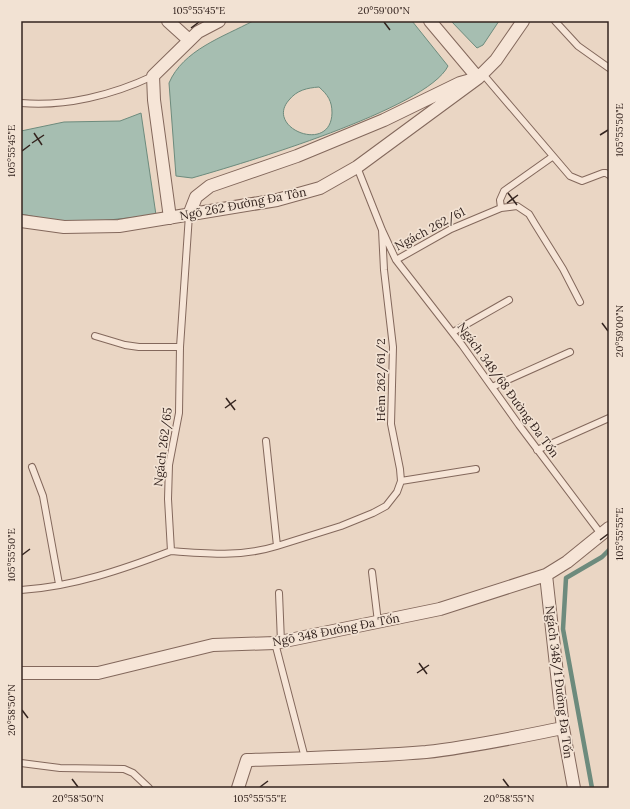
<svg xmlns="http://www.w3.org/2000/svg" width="630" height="809" font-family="Lora,serif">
  <rect width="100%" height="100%" fill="#ead6c4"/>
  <path fill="#a6beb1" stroke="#6d8b7d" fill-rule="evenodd" d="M253,21H412L448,66C427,109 241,164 192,178L176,176L169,83C183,50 223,37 253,21ZM319,87C328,95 332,101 332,113C331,155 264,128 289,100C297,90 307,88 319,87Z
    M451,21H499L483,45L477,48Z
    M141,113L156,215L71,224L21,214V131L64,122L120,121Z"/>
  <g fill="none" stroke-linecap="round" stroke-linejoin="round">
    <path stroke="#6d8b7d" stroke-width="4.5" d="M592,788L563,629L566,578L602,557L609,550"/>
    <defs>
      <path id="service" d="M555,21L578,46L609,68
        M482,73L570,176L582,181L603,173H606L609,175
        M21,103C65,107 113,95 153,76
        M357,167L382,230L396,260L451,229L501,208L500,200L504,191L552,157
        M501,208L517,206L529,214L535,224L563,269L580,302
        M396,260L462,345L519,425L601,534
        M453,332L509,300
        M95,336L125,345L139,347H180
        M492,387L570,352
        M537,450L609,418
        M32,467L43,496L59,584
        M401,481L476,469
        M277,546L341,526L373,513L386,506L397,492L401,481L400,469L391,424L393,347L384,270L382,230
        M171,551C207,554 242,557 277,546L266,441
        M372,572L378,622
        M21,590C72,587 124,569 171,551L168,499L169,465L179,413L180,347L189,215
        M279,593L281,642
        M275,643L305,758
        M21,763L60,768L124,769L133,773L149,788"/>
      <path id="minor" d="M168,21L189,40
        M189,215L196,197L210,186L297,156L384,120L460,83L478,78L430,21
        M170,218L154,100L153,76L198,32L219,21
        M21,221L64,227L119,226L277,200L320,188L357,167L478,78L496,60L523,21
        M546,575L563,728L574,788
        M21,673H98L213,645L275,643L440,609L546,575L567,562L609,528
        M238,788L247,760C307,758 366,757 426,752C472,747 518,737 563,728"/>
    </defs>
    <use href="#service" stroke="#83685c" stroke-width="8"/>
    <use href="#minor" stroke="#83685c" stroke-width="14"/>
    <use href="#service" stroke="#f6e5d7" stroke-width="6"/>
    <use href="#minor" stroke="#f6e5d7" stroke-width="12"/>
  </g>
  <path fill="none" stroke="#34241f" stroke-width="1.5" d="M384,22L390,30M191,28L199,22M34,133L42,145M600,135L608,130M32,143L44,135M22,151L30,145M508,193L517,205M507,203L518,195M602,323L608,331M226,398L235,410M225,408L236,400M600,540L608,534M22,555L30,549M419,663L427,674M417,673L429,665M22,710L28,718M72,779L78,787M503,779L509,787M260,787L268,781"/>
  <g text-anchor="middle" stroke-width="3.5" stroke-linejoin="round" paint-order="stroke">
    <g font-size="12" fill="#34241f" stroke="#f2e2d3">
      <text transform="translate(243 204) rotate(-11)" y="4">Ngõ 262 Đường Đa Tôn</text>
      <text transform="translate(430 229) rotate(-28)" y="4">Ngách 262/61</text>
      <text transform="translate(381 380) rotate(-90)" y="4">Hẻm 262/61/2</text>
      <text transform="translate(508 390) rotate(54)" y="4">Ngách 348/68 Đường Đa Tốn</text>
      <text transform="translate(163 447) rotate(-83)" y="4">Ngách 262/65</text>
      <text transform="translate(336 630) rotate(-11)" y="4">Ngõ 348 Đường Đa Tốn</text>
      <text transform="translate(559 682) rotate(83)" y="4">Ngách 348/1 Đường Đa Tốn</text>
    </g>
  </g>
  <rect width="630" height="809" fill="none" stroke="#f2e2d3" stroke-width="44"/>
  <rect x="22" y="22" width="586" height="765" fill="none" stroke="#34241f" stroke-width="1.5"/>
  <g font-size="10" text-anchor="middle" fill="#34241f">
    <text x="199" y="14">105°55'45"E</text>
    <text x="384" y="14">20°59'00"N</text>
    <text transform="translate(619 130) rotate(-90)" y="4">105°55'50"E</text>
    <text transform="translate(11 151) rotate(-90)" y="4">105°55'45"E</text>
    <text transform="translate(619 331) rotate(-90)" y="4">20°59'00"N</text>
    <text transform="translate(619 534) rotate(-90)" y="4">105°55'55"E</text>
    <text transform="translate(11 555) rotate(-90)" y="4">105°55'50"E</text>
    <text transform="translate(11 710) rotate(-90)" y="4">20°58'50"N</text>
    <text x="78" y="802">20°58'50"N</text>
    <text x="260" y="802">105°55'55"E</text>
    <text x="509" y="802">20°58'55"N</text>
  </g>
</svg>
